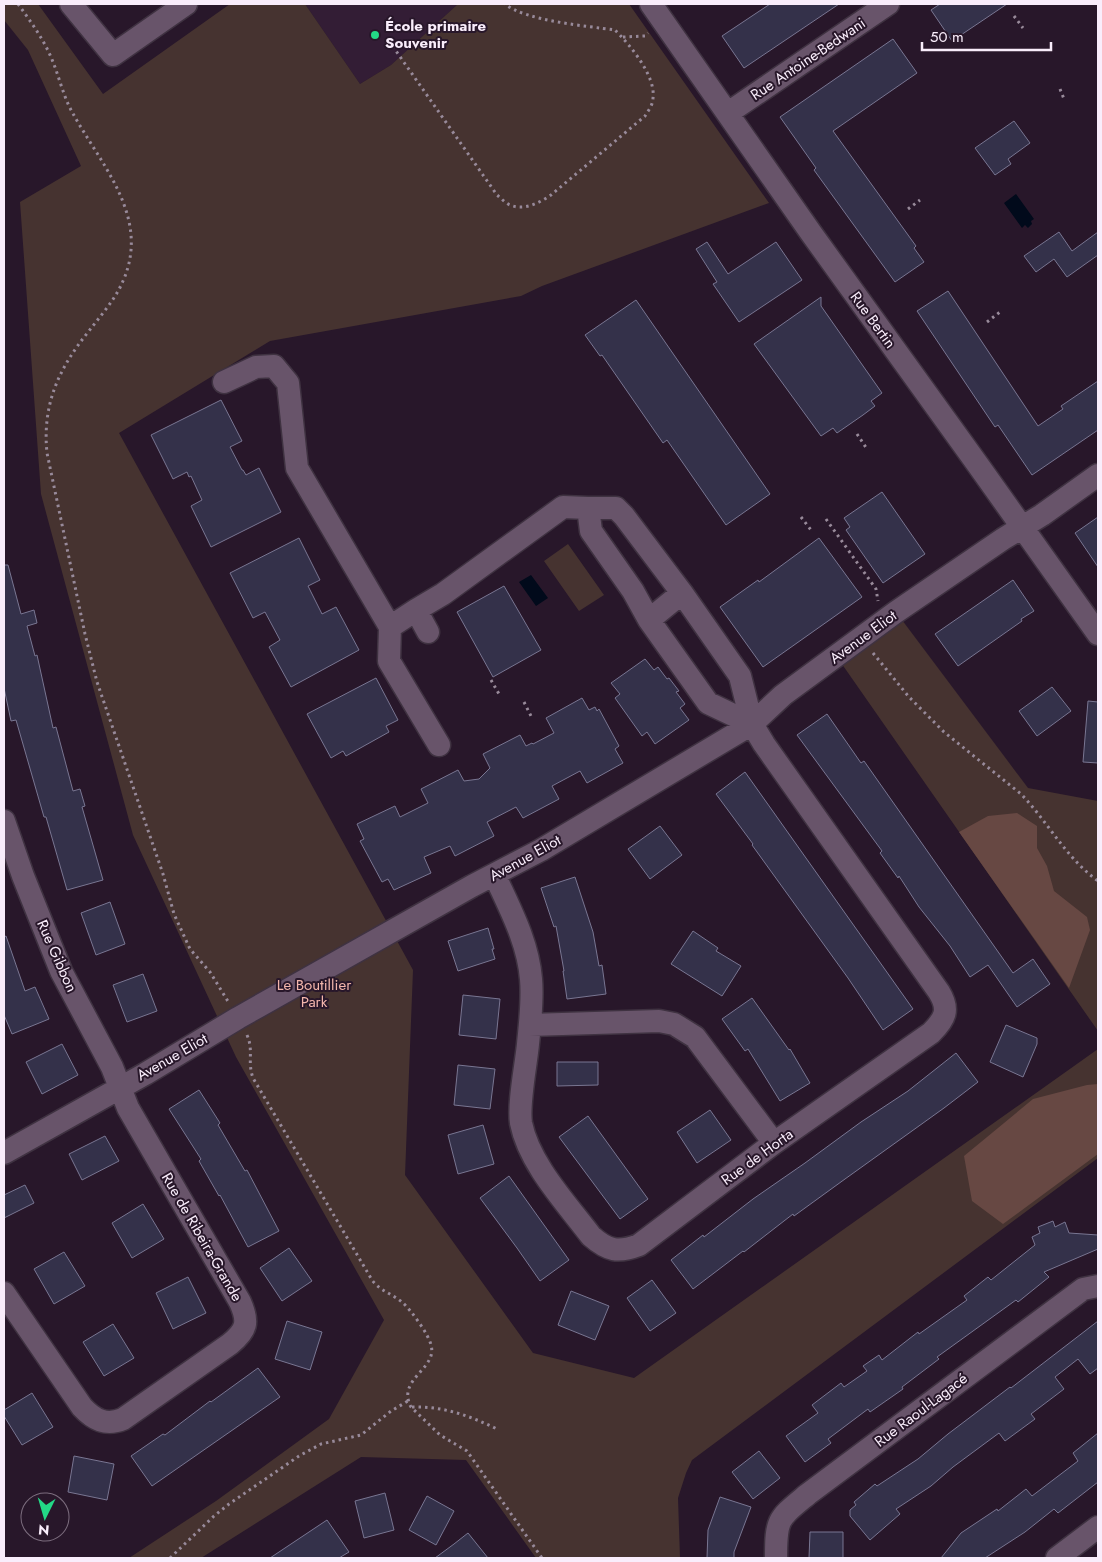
<svg xmlns="http://www.w3.org/2000/svg" width="1102" height="1562" font-family="Jost,sans-serif">
  <rect width="100%" height="100%" fill="#28172a"/>
  <path fill="#331d35" d="M305,4H458L391,65L360,84Z"/>
  <path fill="#463330" d="M4,4H38L103,94L230,4H305L360,84L391,65L458,4H629L769,203L542,286L521,296L270,341L119,433L413,970L405,1175L533,1353L634,1378L1098,1049V1158L692,1460L686,1473L678,1498L680,1558H536L466,1460L361,1457L201,1558H129L216,1501L329,1419L384,1320L236,1057L133,835L41,494L20,202L81,166L28,50L4,20Z
    M568,544L604,595L579,611L544,561Z
    M896,612L1028,788L1098,801V1031L837,657Z"/>
  <path fill="#674843" d="M1017,813L1037,826V848L1047,866L1054,891L1087,917L1090,930L1069,988L959,832L988,816Z
    M1098,1084V1154L1003,1224L972,1201L964,1156L1033,1099L1087,1085Z"/>
  <path fill="#010a1b" d="M1016,194L1034,219L1031,221L1032,224L1028,228L1025,225L1022,228L1004,203Z
    M531,575L548,598L536,606L519,582Z"/>
  <path fill="#34314a" stroke="#797692" d="M770,4H839L744,68L722,36Z
    M940,4H1007L952,41L931,10Z
    M893,39L917,73L833,131L916,246L914,248L924,262L895,282L814,170L816,168L780,117Z
    M1014,121L1030,143L1008,159L1011,164L995,175L975,148Z
    M1059,232L1072,251L1098,232V255L1067,277L1054,259L1036,272L1024,256Z
    M707,242L728,274L776,242L802,280L739,322L713,284L717,282L696,249Z
    M948,291L1038,426L1063,409L1061,406L1098,381V430L1032,475L998,425L995,427L917,311Z
    M821,297V306L882,393L871,401L875,406L863,415L837,433L833,428L821,436L754,344Z
    M636,300L770,494L726,525L667,440L663,443L602,355L600,356L585,335Z
    M221,400L242,441L230,447L242,470H243L246,475L259,468L281,512L211,547L191,506L202,500L191,476L189,477L187,472L173,479L151,435Z
    M882,492L925,554L883,583L846,530L850,527L844,518Z
    M1098,517V567L1075,533Z
    M299,538L320,580L308,586L322,614L336,607L359,650L291,687L269,647L280,640L265,612L253,618L230,573Z
    M819,538L862,597L763,667L720,607L758,580L759,582Z
    M4,565H8L21,614L34,610L37,623L27,626L35,656L37,655L53,728L56,727L73,791L80,789L85,806L82,807L103,880L67,890L46,817H44L16,720L11,721L4,688Z
    M1013,580L1034,611L1021,619L1022,621L958,666L935,634Z
    M504,586L541,650L493,677L457,612Z
    M645,659L654,670L658,667L667,679L669,678L679,691L676,692L685,704L680,708L689,720L655,744L647,732L642,736L615,698L620,694L611,683Z
    M376,678L398,720L386,726L389,732L346,756L343,751L331,758L307,714Z
    M1052,687L1071,711L1037,736L1019,711Z
    M582,698L589,710L595,707L597,711L599,709L619,746L615,749L623,763L587,783L580,771L552,786L559,799L523,818L516,807L487,822L494,836L455,856L450,846L424,857L431,873L394,890L388,879L382,882L360,841L364,839L357,824L395,806L400,817L428,803L421,789L458,770L464,781L479,779L490,768L483,754L520,735L526,746L532,743L533,744L554,733L546,718Z
    M1088,701L1098,702V763L1083,762Z
    M827,714L861,763L864,761L1013,973L1033,959L1050,984L1017,1007L988,965L970,977L950,946L919,907L899,876L898,878L880,853L882,851L797,735Z
    M745,772L913,1009L883,1030L848,978L752,845L753,844L716,794Z
    M660,826L682,855L650,879L628,849Z
    M575,877L593,932L599,966L602,965L606,994L567,999L563,971H564L556,926L554,927L541,888Z
    M110,902L125,944L96,955L81,913Z
    M488,928L494,949H492L495,959L458,971L448,941Z
    M693,931L718,948L716,951L741,966L722,996L671,964Z
    M6,936L25,991L35,987L49,1019L12,1034L4,1015V937Z
    M143,974L157,1011L127,1022L113,985Z
    M463,995L500,999L496,1039L459,1035Z
    M752,998L789,1050L790,1049L810,1083L780,1101L748,1049L745,1051L722,1019Z
    M1006,1025L1037,1038V1044L1023,1077L990,1062Z
    M62,1044L78,1075L42,1094L26,1062Z
    M956,1053L978,1082L944,1108L845,1179L794,1216L793,1214L744,1252L743,1251L693,1289L671,1260L703,1235L704,1237L753,1199L805,1163L861,1122L908,1091Z
    M557,1062H598V1085L557,1086Z
    M458,1065L495,1069L490,1109L454,1105Z
    M199,1090L220,1123L218,1125L245,1171L247,1170L279,1231L248,1247L220,1195L219,1196L199,1161L201,1159L169,1109Z
    M710,1110L731,1140L697,1163L677,1132Z
    M588,1116L648,1199L620,1219L559,1137Z
    M483,1125L494,1164L458,1174L448,1135Z
    M105,1136L119,1161L82,1180L69,1154Z
    M509,1176L569,1260L540,1281L517,1248L480,1198Z
    M25,1185L34,1203L4,1218V1195Z
    M143,1204L164,1239L132,1258L112,1223Z
    M1053,1221L1055,1227L1065,1222L1069,1233L1098,1235V1249L1044,1272L1049,1277L1018,1302L1016,1300L937,1357L939,1359L902,1387L903,1389L870,1412L868,1409L828,1439L831,1443L805,1462L786,1436L818,1413L812,1405L841,1383L844,1387L867,1371L863,1366L879,1355L882,1360L918,1332L919,1334L967,1300L964,1296L988,1277L991,1280L1035,1245L1032,1237L1040,1233L1038,1227Z
    M289,1248L312,1281L282,1301L260,1268Z
    M64,1252L85,1286L54,1304L34,1269Z
    M188,1277L206,1313L173,1329L156,1293Z
    M652,1280L676,1313L650,1331L627,1298Z
    M571,1291L609,1306L595,1340L558,1325Z
    M287,1321L322,1332L310,1370L275,1359Z
    M1098,1321V1368L1090,1374L1078,1359L1055,1377L1064,1389L1031,1414L1035,1419L1005,1441L999,1433L953,1467L931,1486L896,1509L900,1514L870,1540L850,1516V1510L856,1505L854,1502L875,1484L877,1486L918,1459L948,1434L1010,1387L1011,1388Z
    M113,1324L134,1358L104,1376L83,1342Z
    M258,1368L280,1397L152,1486L131,1456L163,1434L165,1435L210,1401L211,1402Z
    M32,1393L53,1427L22,1445L4,1416V1410Z
    M1098,1433V1482L1058,1513L1054,1509L1025,1532L985,1558H941L961,1533L997,1509L998,1511L1026,1489L1032,1496L1078,1461L1073,1453Z
    M759,1451L780,1478L753,1499L732,1472Z
    M74,1456L114,1464L107,1500L68,1492Z
    M385,1493L394,1530L364,1538L355,1501Z
    M427,1496L454,1511L436,1545L409,1530Z
    M720,1497L751,1507L734,1552V1558H707L708,1530Z
    M327,1520L349,1552L339,1558H270Z
    M810,1532H843V1558H809Z
    M468,1533L488,1558H435L454,1544Z"/>
  <g fill="none" stroke-linecap="round" stroke-linejoin="round">
    <defs>
      <path id="minor" d="M71,4L113,55L186,4
        M651,4L811,233L978,465L1098,634
        M728,113L888,4
        M224,382L256,367L274,366L288,383L297,468L390,627L416,610L443,594L563,507L588,508L591,531L633,591L649,620L708,703L752,724
        M416,610L428,632
        M649,620L682,593
        M390,627L389,661L439,745
        M4,821L23,876L61,971L112,1067L128,1108L240,1302C249,1322 247,1330 230,1344L123,1419C106,1426 94,1420 82,1407L4,1293
        M495,876C510,909 528,942 531,979C533,1000 530,1023 528,1044C526,1065 518,1104 521,1123C529,1164 567,1204 591,1236C608,1251 618,1253 639,1245L774,1143L931,1033C945,1019 950,1010 939,992L764,744L752,724L740,676L682,593L624,516L616,508H588
        M530,1025L659,1021L674,1024L695,1037L774,1143
        M4,1153L145,1074L238,1018L472,886L541,850L752,724L783,695L896,612L1003,539L1042,515L1098,475
        M776,1558C776,1518 778,1519 808,1494L1083,1289L1098,1286
        M1057,1558L1098,1527"/>
    </defs>
    <use href="#minor" stroke="#3f3241" stroke-width="25"/>
    <path stroke="#988a9a" stroke-width="3" stroke-dasharray="2.5 4" stroke-linecap="butt" d="M18,4C31,22 45,41 53,62C59,77 63,94 70,108C98,162 152,215 123,281C115,300 101,315 89,331C59,368 42,404 47,453L85,634L97,682L163,874L174,914L190,949L210,972L229,1003
      M1014,16L1023,28
      M623,37L645,36L648,33
      M389,41L497,195C501,198 505,203 510,205C524,211 539,203 551,195L645,116C648,111 653,105 653,98C656,76 630,45 615,30C587,26 526,21 505,4
      M1060,89L1064,99
      M908,209L920,200
      M987,322L1000,312
      M857,434L867,449
      M801,517L811,530
      M826,519L876,589L878,601
      M873,653L909,697L944,732L1021,794C1048,822 1066,858 1098,881
      M491,680L499,694
      M524,702L531,716
      M247,1035C254,1051 247,1061 253,1078L372,1280C380,1291 393,1294 403,1303C411,1310 429,1335 431,1345C438,1369 396,1379 411,1407L440,1435L467,1451L542,1558
      M412,1407C443,1406 471,1416 499,1430
      M170,1558L214,1516L229,1504L299,1456L321,1444L361,1435L391,1411L408,1401"/>
    <use href="#minor" stroke="#68546a" stroke-width="22"/>
  </g>
  <circle fill="#23d886" stroke="#28172a" stroke-width="2" cx="375" cy="35" r="5"/>
  <g text-anchor="middle" stroke-width="4" stroke-linejoin="round" paint-order="stroke">
    <g font-size="15" font-weight="bold" fill="#f9edfb" stroke="#28172a" text-anchor="start">
      <text x="385" y="31">École primaire<tspan x="385" dy="17">Souvenir</tspan></text>
    </g>
    <g font-size="15" fill="#f9edfb" stroke="#28172a">
      <text transform="translate(808 59) rotate(-34)" y="5">Rue Antoine-Bedwani</text>
      <text transform="translate(873 320) rotate(54)" y="5">Rue Bertin</text>
      <text transform="translate(863 637) rotate(-36)" y="5">Avenue Eliot</text>
      <text transform="translate(525 858) rotate(-29)" y="5">Avenue Eliot</text>
      <text transform="translate(57 956) rotate(66)" y="5">Rue Gibbon</text>
      <text transform="translate(172 1057) rotate(-30)" y="5">Avenue Eliot</text>
      <text transform="translate(757 1157) rotate(-36)" y="5">Rue de Horta</text>
      <text transform="translate(202 1237) rotate(60)" y="5">Rue de Ribeira-Grande</text>
      <text transform="translate(921 1410) rotate(-37)" y="5">Rue Raoul-Lagacé</text>
    </g>
    <g font-size="15" fill="#f3b6ac" stroke="#28172a">
      <text x="314" y="990">Le Boutillier<tspan x="314" dy="17">Park</tspan></text>
    </g>
  </g>
  <rect width="1102" height="1562" fill="none" stroke="#f9edfb" stroke-width="10"/>
  <g transform="translate(45 1517) rotate(185)"><circle r="24" fill="#28172a" stroke="#7c6d7e"/>
  <path d="M0-4L9 19L0 12L-9 19Z" fill="#23d886"/>
  <text y="-8" font-size="14" font-weight="bold" text-anchor="middle" fill="#f9edfb">N</text>
  </g>
  <path d="M922 42v8h129v-8" fill="none" stroke="#f9edfb" stroke-width="2.5"/>
  <text x="930" y="42" font-size="15" fill="#f9edfb" stroke="#28172a" stroke-width="4" paint-order="stroke">50 m</text>
</svg>
